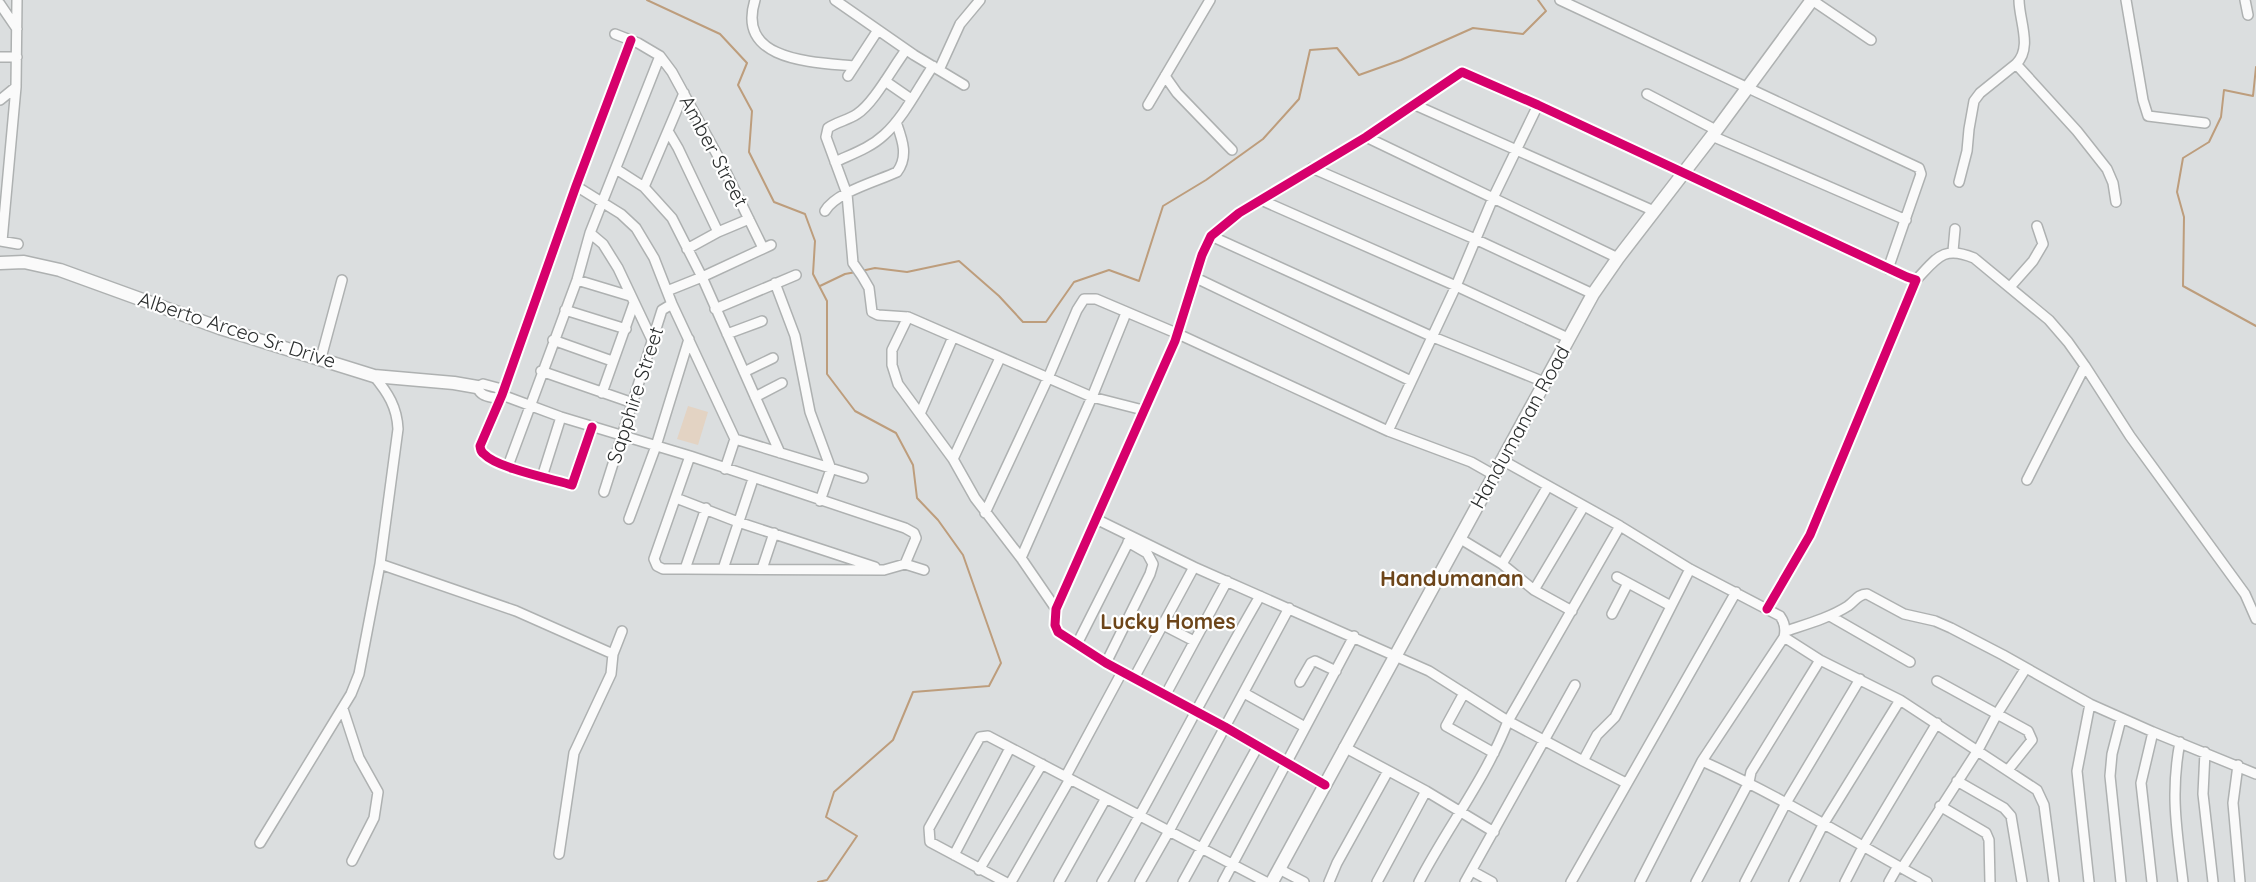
<svg xmlns="http://www.w3.org/2000/svg" width="2256" height="882" font-family="Quicksand,sans-serif">
  <rect width="100%" height="100%" fill="#dbdedf"/>
  <path fill="#e3d3c3" d="M688,406L708,412L698,445L677,439Z"/>
  <g fill="none" stroke-linecap="round" stroke-linejoin="round">
    <path stroke="#bd9d7c" stroke-width="2" d="M647,0L720,34L747,63L738,85L752,111L749,152L774,202L805,214L815,241L813,274L827,301V374L855,411L896,433L913,465L917,498L938,520L963,555L1001,663L989,686L913,692L893,740L834,792L826,817L857,836L827,880L818,882
      M2256,67L2253,96L2224,90L2221,117L2209,142L2183,158L2177,192L2184,217L2183,286L2256,326
      M861,271L875,268L907,272L959,261L999,296L1023,322H1046L1074,282L1109,270L1139,281L1163,206L1206,180L1263,139L1299,99L1310,50L1337,48L1359,75L1401,60L1473,28L1523,34L1546,11L1538,0
      M820,286L845,274L856,272"/>
    <defs>
      <path id="street" d="M755,0C736,61 812,62 853,66
        M835,0L914,55L964,85
        M1560,0L1919,168L1921,174L1888,269
        M1812,0L1871,40
        M2126,0L2143,100L2148,116L2205,123
        M2245,0L2248,15
        M0,4L17,29
        M615,34L638,43L660,56L672,72L720,160L763,248
        M906,50C893,67 874,103 857,114C848,120 837,122 828,128L826,137L847,194L853,263L862,276L869,288L872,312L878,315L908,317
        M0,57H17
        M2016,64C2033,48 2019,20 2019,0
        M939,70L960,24L980,0
        M848,76L878,30
        M1165,76L1177,93L1232,150
        M885,81L911,99
        M1647,94L1716,130
        M0,100L16,87
        M1148,105L1210,0
        M1415,105L1654,211
        M668,131L678,148L718,232
        M1712,136L1906,220
        M1366,137L1618,258
        M835,162C852,154 870,148 884,135C904,117 918,88 933,66
        M1312,168L1475,239L1593,294
        M616,169L644,187L672,218L702,277L780,453
        M1959,182L1967,151L1969,129L1974,101L1980,93L2016,64L2077,131L2107,169L2113,183L2116,202
        M576,186L621,214L636,228L654,258L672,304L735,439L863,478
        M644,187L684,93
        M1261,200L1456,286L1568,338
        M825,211C836,192 878,181 897,172C909,156 902,139 896,122
        M590,233L603,244L618,268L653,342
        M1211,236L1433,337L1544,382
        M0,241L18,244
        M2,241L16,87L17,0
        M687,249L718,232L749,219
        M1953,251L1955,229
        M1196,278L1411,381
        M577,280L630,296
        M1916,280C1937,258 1943,245 1974,258L2049,320L2068,342L2085,366L2130,436L2245,594L2256,619
        M775,283L795,336L810,412L831,469L820,501
        M2010,287L2033,261L2043,244L2037,226
        M667,291L702,277L771,245
        M715,309L796,275
        M565,310L626,329
        M727,334L762,321
        M553,340L612,361
        M321,358L342,280
        M541,371L633,403
        M744,372L773,358
        M374,376C388,393 397,407 398,429L380,564L516,611L613,654L622,631
        M602,393L634,303
        M502,395L495,398C486,396 481,396 477,387L483,384L498,388L502,395L561,417L690,456L905,528L914,533L916,538L905,564
        M755,397L782,383
        M920,414L953,337
        M592,427L572,485C552,479 497,468 484,454C480,451 481,450 480,446L502,395L576,186L631,40
        M1388,431L1456,286L1493,198L1538,105
        M690,456L654,559L657,566L663,569H685L884,570L905,564L924,570
        M953,459L1000,358
        M1502,460L1620,526L1690,569L1780,616C1785,623 1786,629 1784,637L1702,761L1640,882
        M508,466L577,280L590,233L660,56
        M725,469L735,439
        M542,477L561,417
        M2027,480L2085,366
        M604,492L662,310L672,304
        M676,498L738,522L875,567
        M985,513L1048,378L1077,310L1084,299H1096L1176,333L1388,431L1471,462L1494,475
        M629,519L656,446L689,339
        M1096,519L1194,567L1429,671L1508,721L1583,761L1597,735L1615,717L1690,569
        M1459,538L1502,564L1534,590L1572,611
        M1021,558L1092,397L1126,313
        M1502,564L1548,486
        M685,569L706,508
        M723,569L753,479
        M762,569L774,533
        M1617,577L1671,606
        M1534,590L1584,506
        M1056,609L1021,558L975,498L953,459L898,384L892,365V350L908,317L1092,397L1143,410
        M1612,614L1628,583
        M1830,616L1910,662
        M1163,625L1194,641
        M1786,631C1807,624 1829,618 1848,606C1855,601 1858,594 1867,594L1904,614L1935,621L1951,628L2003,655L2090,704
        M1784,637L1820,660L1900,700L2037,790L2044,805L2054,882
        M1077,644L1131,537
        M1106,663L1150,574L1153,564L1147,553L1128,542
        M1134,678L1194,567
        M1937,681L2028,731L2032,740L2008,770
        M1300,682L1311,663L1315,661L1336,671
        M1244,693L1305,727
        M1464,693L1446,726L1494,753
        M1166,694L1227,581
        M343,709L359,758L378,792L374,818L352,861
        M2121,719L2112,754L2110,776L2121,882
        M2180,742C2170,794 2177,831 2183,882
        M1344,747L1426,791L1494,832
        M2205,752L2203,794L2213,882
        M1583,761L1626,783
        M1702,761C1780,796 1852,841 1927,882
        M2238,765L2233,803L2240,882
        M1066,776L1122,672
        M1957,781L2004,808L2011,816L2022,882
        M1325,785L1225,727L1106,663L1058,632L1055,625L1056,609L1175,341L1202,255L1211,236L1239,213L1366,137L1462,72L1538,105L1907,277L1916,280L1810,535L1767,609
        M1940,806L1986,833L1989,840L1990,882
        M260,843L351,694L359,674L380,564
        M559,854L574,753L611,674L613,654
        M954,855L1010,748
        M1902,868L1978,750L1997,714L2026,668
        M1279,869L1304,882
        M979,870L1042,764
        M1472,871L1492,882
        M1005,882L930,842L929,828L980,737L988,736L1266,882
        M1011,882L1070,779
        M1059,882L1106,798
        M1102,882C1157,788 1205,690 1260,596
        M1140,882L1169,831L1289,608
        M1183,882L1258,746
        M1223,882L1354,636
        M1329,882L1337,863L1388,771
        M1377,882L1426,791
        M1419,882C1447,828 1486,778 1508,721L1620,526
        M1465,882L1575,685
        M1571,882L1736,592
        M1696,882L1749,782L1751,772L1820,660
        M1745,882L1786,803L1860,679
        M1794,882L1824,823L1900,700
        M1845,882L1864,845L1937,723
        M1889,882L1898,866
        M2089,882L2077,771L2090,704L2153,732L2256,774
        M2152,882L2141,783L2153,732"/>
      <path id="secondary" d="M0,263L24,262L60,270L220,328L374,376L454,383L477,387
        M1272,882L1593,294L1618,258L1712,136L1812,0"/>
    </defs>
    <use href="#street" stroke="#aeb1b1" stroke-width="12"/>
    <use href="#secondary" stroke="#aeb1b1" stroke-width="15"/>
    <use href="#street" stroke="#fafafa" stroke-width="9"/>
    <use href="#secondary" stroke="#fafafa" stroke-width="12"/>
    <defs>
      <path id="cycleway" d="M592,427L572,485C552,479 497,468 484,454C480,451 481,450 480,446L502,395L576,186L631,40
        M1325,785L1225,727L1106,663L1058,632L1055,625L1056,609L1175,341L1202,255L1211,236L1239,213L1366,137L1462,72L1538,105L1907,277L1916,280L1810,535L1767,609"/>
    </defs>
    <use href="#cycleway" stroke="#fff" stroke-width="13"/>
    <use href="#cycleway" stroke="#d6006c" stroke-width="9"/>
  </g>
  <g text-anchor="middle" stroke-width="4.5" stroke-linejoin="round" paint-order="stroke">
    <g font-size="20" fill="#2b2e2e" stroke="#fff">
      <text transform="translate(714 151) rotate(62)" y="7">Amber Street</text>
      <text transform="translate(237 330) rotate(18)" y="7">Alberto Arceo Sr. Drive</text>
      <text transform="translate(635 395) rotate(-72)" y="7">Sapphire Street</text>
      <text transform="translate(1520 427) rotate(-61)" y="7">Handumanan Road</text>
    </g>
    <g font-size="21" font-weight="bold" fill="#6d4519" stroke="#fff">
      <text x="1168" y="629">Lucky Homes</text>
    </g>
    <g font-size="22" font-weight="bold" fill="#6d4519" stroke="#fff">
      <text x="1452" y="586">Handumanan</text>
    </g>
  </g>
</svg>
